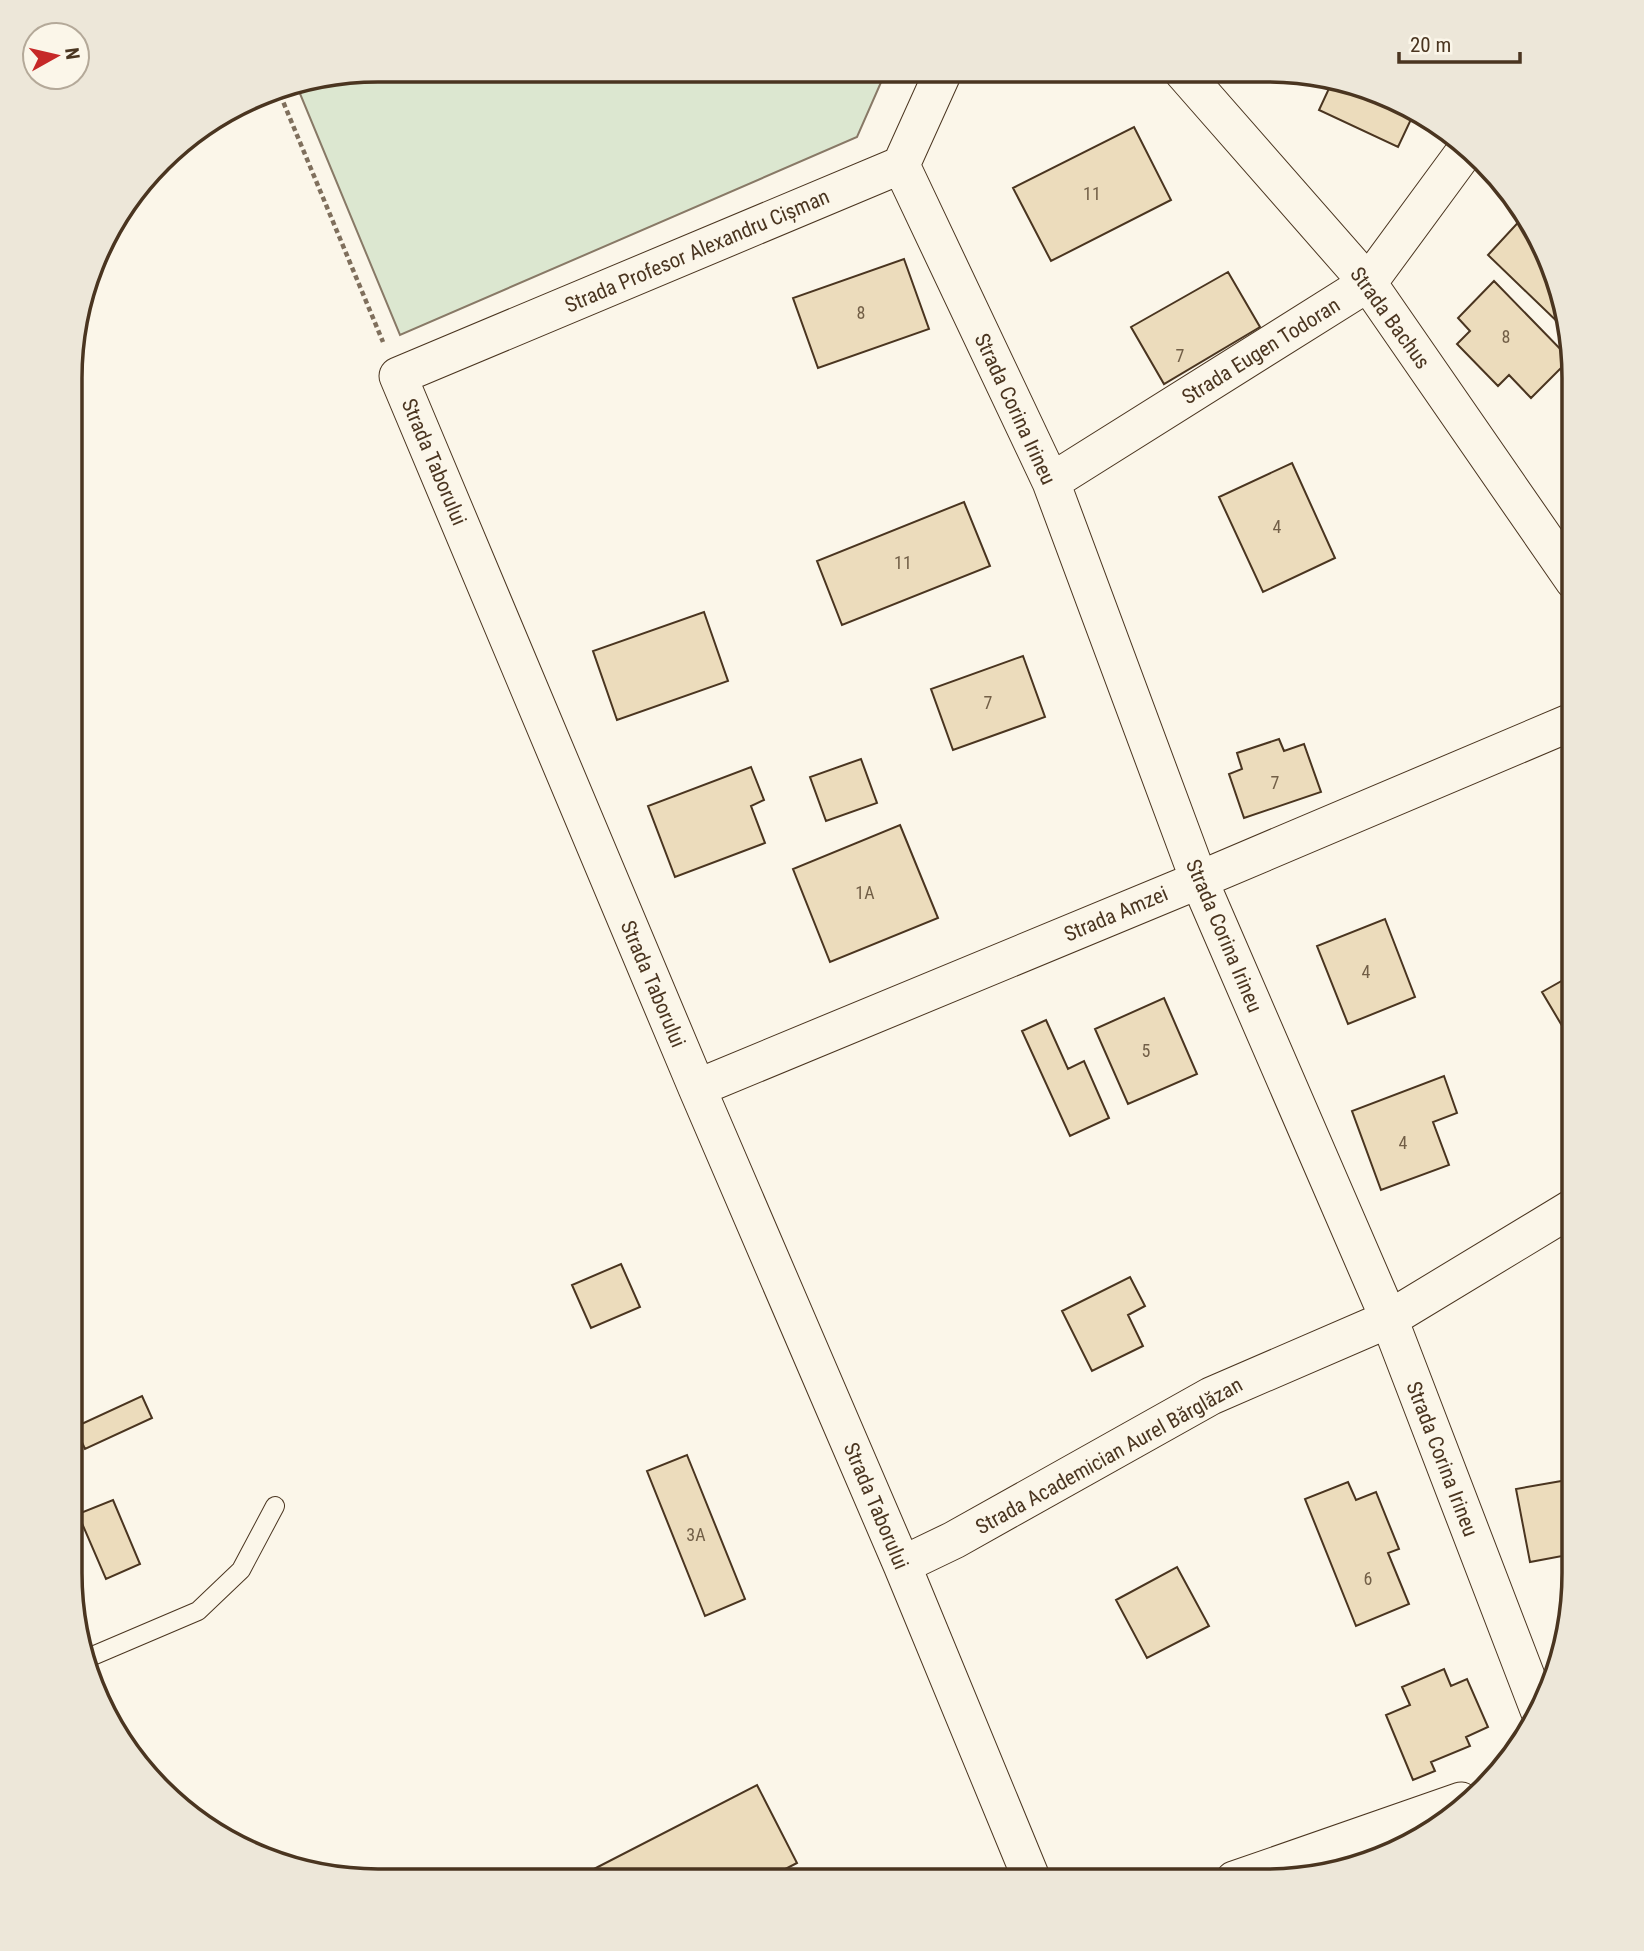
<svg xmlns="http://www.w3.org/2000/svg" width="1644" height="1951" font-family="'Roboto Condensed',sans-serif">
  <rect width="100%" height="100%" fill="#fbf6e9"/>
  <path fill="#dce7d0" stroke="#887966" stroke-width="2" d="M378,70L886,71L857,137L400,335L296,84Z"/>
  <path fill="#ecdcbc" stroke="#4a3520" stroke-width="2" d="M1332,82L1414,113L1398,147L1319,110Z
    M1134,127L1171,200L1051,261L1013,188Z
    M1525,215L1533,224L1563,298L1568,332L1488,255Z
    M904,259L929,329L818,368L793,298Z
    M1228,272L1260,327L1164,384L1131,327Z
    M1494,281L1570,359L1531,398L1509,375L1498,386L1457,344L1470,331L1458,318Z
    M1292,463L1335,558L1263,592L1219,497Z
    M964,502L990,566L842,625L817,561Z
    M704,612L728,681L617,720L593,651Z
    M1023,656L1045,717L953,750L931,689Z
    M1279,739L1284,751L1304,744L1321,792L1244,818L1229,774L1242,769L1237,753Z
    M861,759L877,803L826,821L810,777Z
    M751,767L764,800L751,806L765,843L675,877L648,806Z
    M900,825L938,918L830,962L793,869Z
    M1385,919L1415,997L1348,1024L1317,946Z
    M1574,974V1046L1542,992Z
    M1164,998L1197,1074L1128,1104L1095,1029Z
    M1046,1020L1068,1069L1084,1061L1109,1118L1070,1136L1022,1031Z
    M1444,1076L1457,1113L1433,1122L1449,1165L1381,1190L1352,1111Z
    M621,1264L640,1307L591,1328L572,1285Z
    M1130,1277L1145,1306L1128,1315L1143,1346L1092,1371L1062,1311Z
    M142,1396L152,1418L85,1449L75,1427Z
    M687,1455L745,1599L705,1616L647,1471Z
    M1573,1479V1554L1530,1562L1516,1489Z
    M1348,1482L1356,1500L1376,1492L1399,1549L1388,1553L1409,1604L1356,1626L1305,1499Z
    M113,1500L140,1564L106,1579L78,1514Z
    M1177,1567L1209,1626L1147,1658L1116,1600Z
    M1444,1669L1451,1686L1467,1679L1488,1727L1466,1737L1470,1746L1431,1762L1435,1771L1413,1780L1386,1715L1410,1705L1402,1687Z
    M757,1785L797,1863L764,1880H595L590,1871Z"/>
  <g fill="none" stroke-linecap="round" stroke-linejoin="round">
    <defs>
      <path id="lane" d="M83,1660L198,1611L241,1570L275,1506"/>
      <path id="street" d="M943,72L901,165L398,376L697,1088L902,1565L1032,1880
        M1183,72L1368,283L1574,581
        M901,165L1051,482L1199,880L1389,1319L1539,1710
        M1051,482L1368,283L1465,151
        M697,1088L1199,880L1574,721
        M902,1565L954,1540L1211,1396L1389,1319L1574,1207
        M1234,1880L1461,1801"/>
    </defs>
    <use href="#lane" stroke="#4a3520" stroke-width="20"/>
    <use href="#street" stroke="#4a3520" stroke-width="39"/>
    <path stroke="#7f6f5c" stroke-width="4.5" stroke-dasharray="5 3.5" stroke-linecap="butt" d="M277,87L383,342"/>
    <use href="#lane" stroke="#fbf6e9" stroke-width="18"/>
    <use href="#street" stroke="#fbf6e9" stroke-width="37"/>
  </g>
  <g text-anchor="middle" stroke-width="5" stroke-linejoin="round" paint-order="stroke">
    <g font-size="18" fill="#725f47">
      <text x="1092" y="200">11</text>
      <text x="861" y="319">8</text>
      <text x="1506" y="343">8</text>
      <text x="1180" y="362">7</text>
      <text x="1277" y="533">4</text>
      <text x="903" y="569">11</text>
      <text x="988" y="709">7</text>
      <text x="1275" y="789">7</text>
      <text x="865" y="899">1A</text>
      <text x="1366" y="978">4</text>
      <text x="1146" y="1057">5</text>
      <text x="1403" y="1149">4</text>
      <text x="696" y="1541">3A</text>
      <text x="1368" y="1585">6</text>
    </g>
    <g font-size="21" fill="#4a3520" stroke="#fbf6e9">
      <text transform="translate(697 251) rotate(-23)" y="7">Strada Profesor Alexandru Cișman</text>
      <text transform="translate(1390 318) rotate(54)" y="7">Strada Bachus</text>
      <text transform="translate(1261 351) rotate(-32)" y="7">Strada Eugen Todoran</text>
      <text transform="translate(1015 409) rotate(65)" y="7">Strada Corina Irineu</text>
      <text transform="translate(434 462) rotate(67)" y="7">Strada Taborului</text>
      <text transform="translate(1116 914) rotate(-23)" y="7">Strada Amzei</text>
      <text transform="translate(1224 936) rotate(67)" y="7">Strada Corina Irineu</text>
      <text transform="translate(653 984) rotate(67)" y="7">Strada Taborului</text>
      <text transform="translate(1109 1456) rotate(-29)" y="7">Strada Academician Aurel Bărglăzan</text>
      <text transform="translate(1442 1459) rotate(69)" y="7">Strada Corina Irineu</text>
      <text transform="translate(876 1506) rotate(67)" y="7">Strada Taborului</text>
    </g>
  </g>
  <path d="M0 0H1644V1951H0ZM378 82H1266A296 296 0 0 1 1562 378V1573A296 296 0 0 1 1266 1869H378A296 296 0 0 1 82 1573V378A296 296 0 0 1 378 82Z" fill="#ede7d9" fill-rule="evenodd"/>
  <path fill="none" stroke="#4a3520" stroke-width="3.5" d="M378 82H1266A296 296 0 0 1 1562 378V1573A296 296 0 0 1 1266 1869H378A296 296 0 0 1 82 1573V378A296 296 0 0 1 378 82Z"/>
  <g transform="translate(56 56) rotate(82)"><circle r="33" fill="#fbf6e9" stroke="#b4a999" stroke-width="2"/>
  <path d="M0-5L12 26L0 18L-12 26Z" fill="#c62828"/>
  <text y="-10" font-size="19" font-weight="bold" text-anchor="middle" fill="#4a3520">N</text>
  </g>
  <path d="M1399 52v10h121v-10" fill="none" stroke="#4a3520" stroke-width="3.5"/>
  <text x="1410" y="52" font-size="21" fill="#4a3520" stroke="#fbf6e9" stroke-width="5" paint-order="stroke">20 m</text>
</svg>
